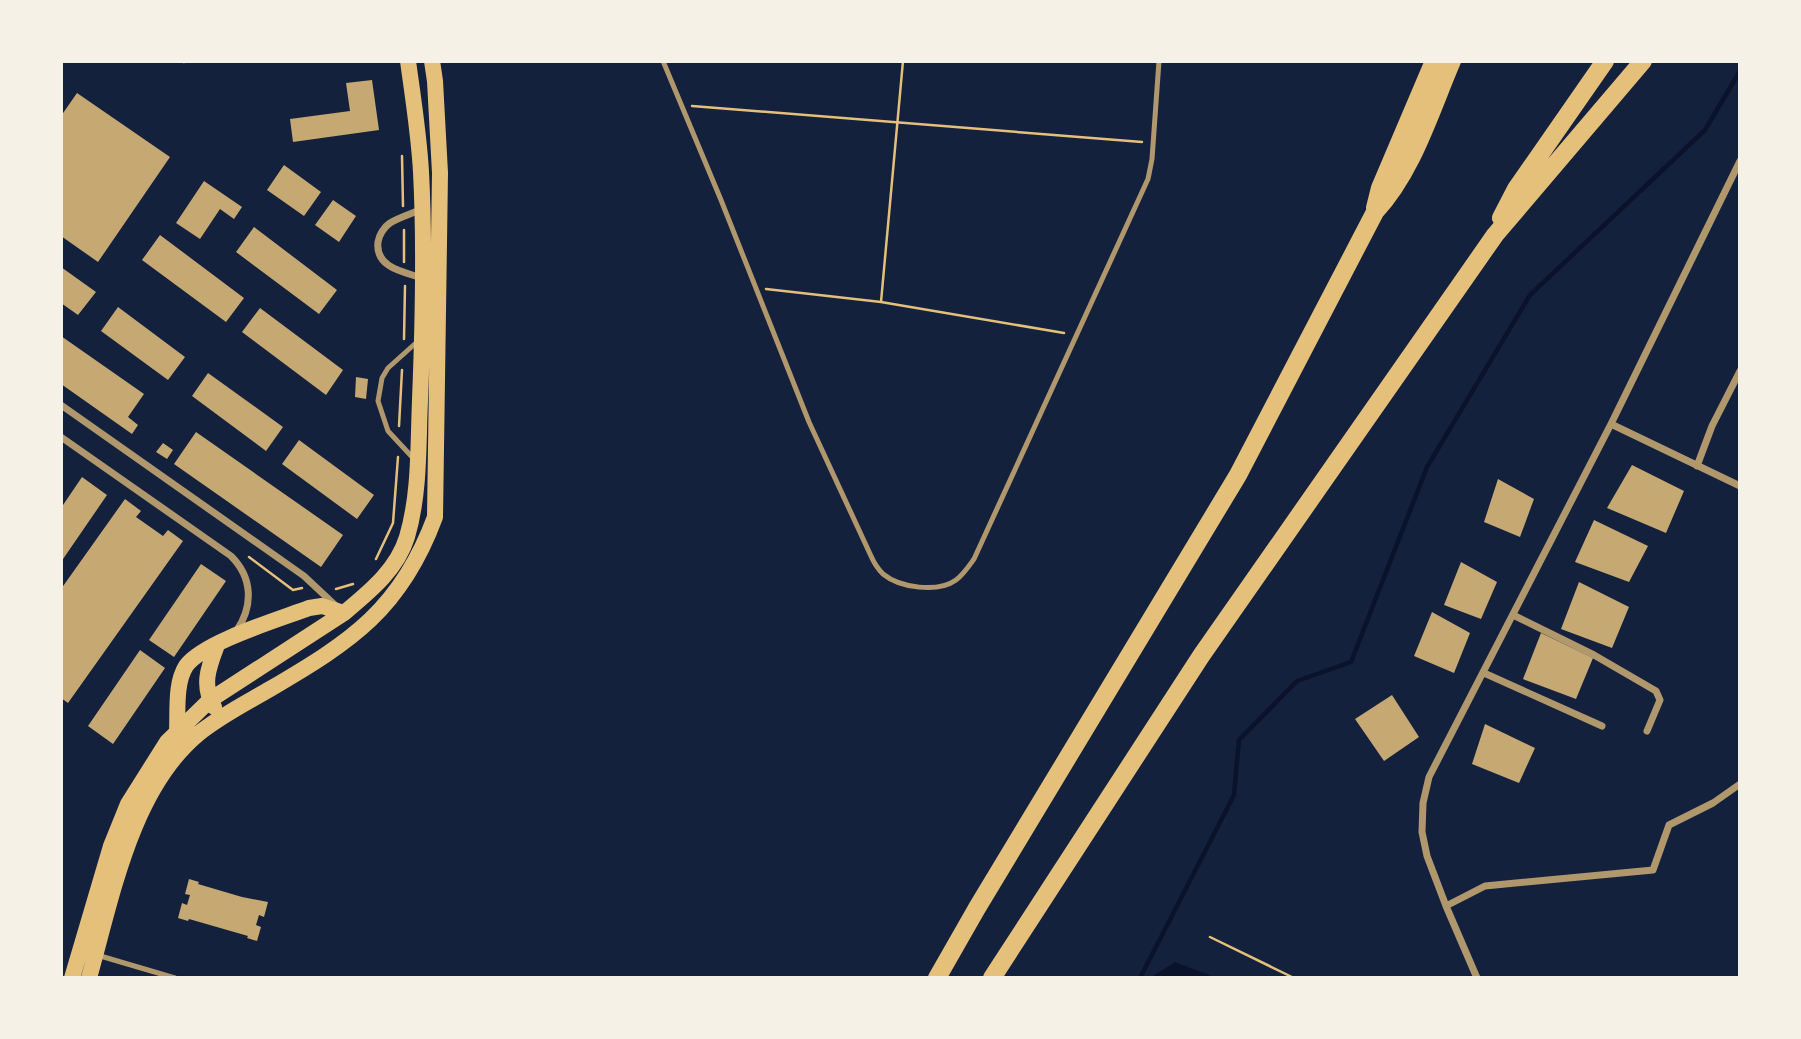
<svg xmlns="http://www.w3.org/2000/svg" width="1801" height="1039" font-family="'Roboto Condensed',sans-serif">
  <rect width="100%" height="100%" fill="#14213d"/>
  <path fill="#0b132b" d="M1175,962L1217,978H1150Z"/>
  <g fill="none" stroke-linecap="round" stroke-linejoin="round">
    <path stroke="#0b132b" stroke-width="4.5" d="M1140,978L1234,795L1239,740L1297,681L1351,662L1427,467L1530,295L1705,130L1740,71"/>
  </g>
  <path fill="#c6a872" d="M372,80L379,130L293,142L290,119L350,111L346,83Z
    M77,93L170,157L98,262L61,236V116Z
    M284,165L321,192L304,216L267,190Z
    M204,181L242,207L234,219L220,209L200,239L176,223Z
    M333,200L356,216L339,242L315,225Z
    M254,227L337,290L319,314L236,252Z
    M160,235L244,298L226,322L142,260Z
    M61,267L96,292L78,315L61,303Z
    M118,307L185,357L168,380L101,331Z
    M260,308L343,370L326,395L242,332Z
    M61,336L144,394L128,417L138,425L132,434L61,384Z
    M208,373L283,427L266,451L192,396Z
    M356,377L368,379L366,399L355,397Z
    M196,432L343,535L321,567L174,464Z
    M299,440L374,495L357,519L282,464Z
    M163,443L173,450L167,459L156,452Z
    M1632,465L1684,491L1666,533L1607,508Z
    M82,477L107,495L61,562V508Z
    M1498,479L1534,499L1520,537L1484,522Z
    M125,499L141,511L136,517L163,536L168,530L183,541L68,703L61,698V589Z
    M1594,520L1648,546L1629,582L1575,562Z
    M1461,562L1497,582L1481,619L1444,605Z
    M201,564L226,581L174,657L149,640Z
    M1579,582L1629,607L1612,648L1561,629Z
    M1432,612L1470,633L1454,673L1414,656Z
    M1541,633L1593,658L1576,699L1523,679Z
    M140,650L165,668L113,744L88,726Z
    M1392,695L1419,737L1384,761L1355,719Z
    M1485,724L1535,748L1519,783L1472,764Z
    M189,879L199,882L198,884L242,897L268,902L264,917L259,915L256,925L261,927L257,941L247,938L248,936L189,919L188,921L178,918L182,903L187,905L190,895L185,894Z"/>
  <g fill="none" stroke-linecap="round" stroke-linejoin="round">
    <path stroke="#e5c07b" stroke-width="2.5" d="M179,61L184,62
      M692,106L1142,142
      M402,156L403,206
      M404,230V262
      M766,289L881,302L1064,333
      M881,302L903,61
      M404,339L405,286
      M399,426L402,370
      M249,557L293,590L302,588
      M376,559L393,523L398,457
      M336,589L353,584
      M1210,937L1294,978"/>
    <path stroke="#b1986c" stroke-width="5" d="M663,61L721,200L809,422L871,556C874,563 878,569 883,574C900,588 938,593 956,580C963,575 969,566 974,559L1148,179L1152,159L1159,61
      M414,459L388,431L378,401L382,378L388,368L417,342
      M97,955L175,978"/>
    <path stroke="#b1986c" stroke-width="7" d="M422,209C411,214 400,217 390,223C384,227 379,235 378,242C375,268 404,272 422,278
      M61,405L304,576L336,606
      M1611,424L1740,486
      M61,437L231,556C253,578 253,606 237,630
      M1697,466L1712,426L1740,371
      M1513,615L1594,655L1656,691L1660,700L1647,731
      M1484,673L1602,726
      M1446,906L1485,886L1653,870L1669,825L1713,803L1740,784
      M1477,978L1446,906L1427,856L1422,832L1423,803L1429,777L1611,424L1740,161"/>
    <path stroke="#e5c07b" stroke-width="16" d="M214,707C201,685 209,666 217,645
      M177,731C178,711 175,683 186,666C203,642 280,619 309,608L322,606L344,613
      M72,978L111,846L128,804L167,742L210,700L344,613C369,592 397,570 407,537C420,493 418,445 420,400C423,324 425,247 421,172C419,135 413,98 408,61
      M89,978C112,897 131,790 198,734C220,716 246,703 270,689C352,641 401,609 435,517L440,173L435,81L432,61"/>
    <path stroke="#e5c07b" stroke-width="18" d="M1375,208L1380,188L1434,61
      M1501,218L1516,189L1605,61
      M937,978L977,908L1238,475L1375,212C1413,171 1430,112 1452,61
      M992,978L1201,656L1495,235L1643,61"/>
  </g>
  <rect width="1801" height="1039" fill="none" stroke="#f6f1e7" stroke-width="126"/>
</svg>
